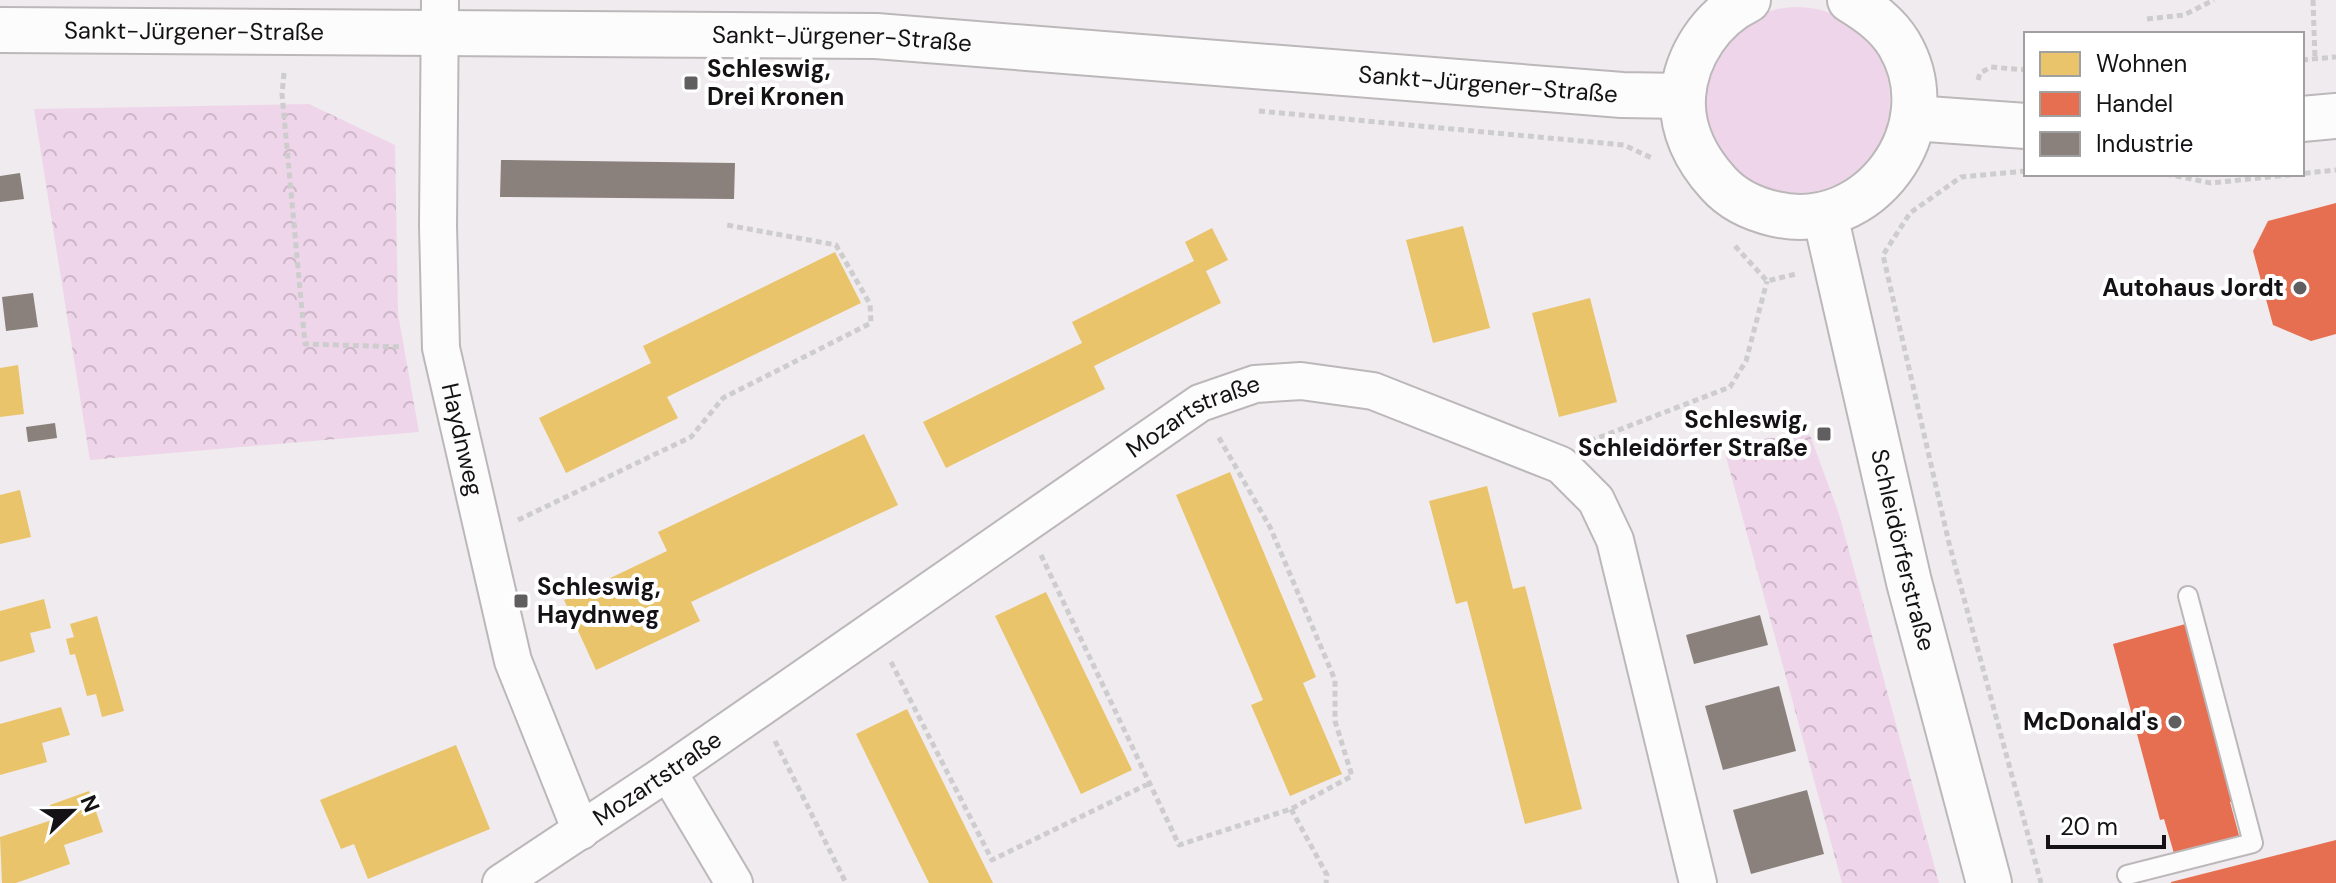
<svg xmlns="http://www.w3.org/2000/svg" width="2336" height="883" font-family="'DM Sans',sans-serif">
  <defs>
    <pattern id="forest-crowns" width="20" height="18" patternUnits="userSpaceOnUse" patternTransform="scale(2)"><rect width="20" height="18" fill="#efd5e9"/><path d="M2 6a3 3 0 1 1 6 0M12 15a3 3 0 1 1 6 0" fill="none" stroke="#ccb6c7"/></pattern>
  </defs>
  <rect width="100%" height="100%" fill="#f0ebee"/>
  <path fill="#efd5e9" d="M1704 100a93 93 0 1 1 186 0a93 93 0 1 1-186 0Z"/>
  <path fill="url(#forest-crowns)" d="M309,104L395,145L398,314L419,432L90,460L34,109Z
    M1810,435L1839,514L1939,883H1842L1722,442Z"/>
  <path fill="#e9c46a" d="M1463,226L1490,328L1433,343L1406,240Z
    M1212,228L1228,260L1206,271L1221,303L1094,366L1105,389L946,468L923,422L1082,343L1072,322L1194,261L1185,242Z
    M835,252L861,303L667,397L678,418L566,473L539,418L651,363L643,346Z
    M1590,298L1617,402L1559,417L1532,313Z
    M18,365L24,414L0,417V368Z
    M864,434L898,505L691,602L700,621L596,670L564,600L667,551L658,532Z
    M1230,472L1316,677L1303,683L1342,774L1290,796L1251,705L1263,700L1176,495Z
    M1487,486L1513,589L1525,586L1582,809L1525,824L1467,601L1456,604L1429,501Z
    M20,490L31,537L0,544V495Z
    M1046,592L1132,770L1081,794L995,616Z
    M44,599L51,628L30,633L35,652L0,662V611Z
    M97,616L124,711L102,717L96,694L87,696L75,654L70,655L66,639L74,637L70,624Z
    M61,707L70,735L42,743L47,762L0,775V724Z
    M907,709L993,883H929L899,822L856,734Z
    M456,745L490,829L368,879L354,844L341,849L320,800Z
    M89,791L103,832L64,845L70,864L16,883H2L0,837L55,819L50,805Z"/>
  <path fill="#e76f51" d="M2336,203V334L2311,341L2273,325L2253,251L2268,221Z
    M2189,623L2237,801L2230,802L2240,839L2175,857L2164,819L2160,820L2113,644Z
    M2336,840V883H2171V882Z"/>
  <path fill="#8a817c" d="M501,160L735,163L734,199L500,197Z
    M20,173L24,199L0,202V176Z
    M33,293L38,327L6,331L2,297Z
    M55,423L57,438L28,442L26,427Z
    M1760,615L1768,645L1694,664L1686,635Z
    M1779,686L1796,751L1723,770L1705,706Z
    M1807,790L1824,854L1751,874L1733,810Z"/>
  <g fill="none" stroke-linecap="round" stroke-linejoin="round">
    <defs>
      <path id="service" d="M2127,875L2253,843L2188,596"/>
      <g id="minor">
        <path id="s1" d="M440,0L438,226L441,348L513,661L581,831"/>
        <path d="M668,772L734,883"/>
        <path id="s2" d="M501,883L668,772L1200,403L1255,384L1301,381L1373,391L1561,465L1596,500L1615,540L1698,883"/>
      </g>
      <g id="tertiary">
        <path d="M1748,0C1712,17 1686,56 1683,96C1681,129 1696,159 1718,183C1733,200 1753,209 1775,214C1869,236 1949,128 1899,44C1887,24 1868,11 1850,0"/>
        <path id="s3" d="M0,30L876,36L1622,95L1683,96"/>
        <path d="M1913,118L2026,126"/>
        <path d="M2302,119L2336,116"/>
        <path id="s4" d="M1825,215L1909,582L1989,883"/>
      </g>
    </defs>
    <use href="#service" stroke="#bcb8ba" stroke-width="22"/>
    <use href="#minor" stroke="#bcb8ba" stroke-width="40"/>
    <use href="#tertiary" stroke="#bcb8ba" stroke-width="48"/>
    <path stroke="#cdcdcd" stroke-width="5" stroke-dasharray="6 4" stroke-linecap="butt" d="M2313,0L2315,59
      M2147,19L2184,15L2214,0
      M2302,60L2336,57
      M284,73L282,94L305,344L403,347
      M1978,80L1980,73L1991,67L2026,70
      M1259,111L1624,145L1652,158
      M2026,171L1961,177L1910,213L1883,255L1949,543L2041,883
      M2166,174L2211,183L2336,170
      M1735,246L1767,281L1796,274
      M1590,441L1730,387L1746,361L1767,281
      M518,520L691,437L723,398L871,323L870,304L836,245L727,225
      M1041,555L1179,845L1291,809L1352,776L1335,721V680L1270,527L1218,436
      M891,662L992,860L1150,783
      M775,741L846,883
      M1291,809L1327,875L1326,883"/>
    <use href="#service" stroke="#fdfcfc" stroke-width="18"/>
    <use href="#minor" stroke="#fdfcfc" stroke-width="36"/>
    <use href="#tertiary" stroke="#fdfcfc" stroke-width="44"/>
  </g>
  <g fill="#615e60" stroke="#fff" stroke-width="3">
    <rect x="683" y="75" width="16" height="16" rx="4"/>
    <circle cx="2300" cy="288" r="8"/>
    <rect x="1816" y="426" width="16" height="16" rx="4"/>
    <rect x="513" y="593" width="16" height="16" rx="4"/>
    <circle cx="2175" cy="722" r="8"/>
  </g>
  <g text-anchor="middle" stroke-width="8" stroke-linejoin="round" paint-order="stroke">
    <g font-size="24" fill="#141214" stroke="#fff">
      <text dy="8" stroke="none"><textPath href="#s3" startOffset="194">Sankt-Jürgener-Straße</textPath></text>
      <text dy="8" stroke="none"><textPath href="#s3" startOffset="842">Sankt-Jürgener-Straße</textPath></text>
      <text dy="8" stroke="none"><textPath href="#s3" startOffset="1490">Sankt-Jürgener-Straße</textPath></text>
      <text dy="8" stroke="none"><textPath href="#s2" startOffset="836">Mozartstraße</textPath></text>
      <text dy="8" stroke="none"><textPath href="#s1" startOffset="442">Haydnweg</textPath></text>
      <text dy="8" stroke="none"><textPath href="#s4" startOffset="344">Schleidörferstraße</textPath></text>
      <text dy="8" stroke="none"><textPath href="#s2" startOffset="188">Mozartstraße</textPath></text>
    </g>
    <g font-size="24" font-weight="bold" fill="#141214" stroke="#fff" text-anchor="end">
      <text x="707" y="77" text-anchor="start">Schleswig,<tspan x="707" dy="28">Drei Kronen</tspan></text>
      <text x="2284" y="296">Autohaus Jordt</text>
      <text x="1808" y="428">Schleswig,<tspan x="1808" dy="28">Schleidörfer Straße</tspan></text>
      <text x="537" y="595" text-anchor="start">Schleswig,<tspan x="537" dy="28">Haydnweg</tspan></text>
      <text x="2159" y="730">McDonald's</text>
    </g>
  </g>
  <rect x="2024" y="32" width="280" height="144" fill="#ffffff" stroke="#a1a0a1" stroke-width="2"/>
  <rect x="2040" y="52" width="40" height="24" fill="#e9c46a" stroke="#a1a0a1" stroke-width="2"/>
  <text x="2096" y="72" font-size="24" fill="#141214">Wohnen</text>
  <rect x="2040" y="92" width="40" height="24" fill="#e76f51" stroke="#a1a0a1" stroke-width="2"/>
  <text x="2096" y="112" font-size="24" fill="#141214">Handel</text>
  <rect x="2040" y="132" width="40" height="24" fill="#8a817c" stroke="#a1a0a1" stroke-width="2"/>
  <text x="2096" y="152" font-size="24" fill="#141214">Industrie</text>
  <g transform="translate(72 811) rotate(68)" stroke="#ffffff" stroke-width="6" paint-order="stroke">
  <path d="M0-6L14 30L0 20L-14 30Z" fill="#141214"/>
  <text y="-12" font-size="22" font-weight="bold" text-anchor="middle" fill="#141214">N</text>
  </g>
  <path d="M2048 835v12h116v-12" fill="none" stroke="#141214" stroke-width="4"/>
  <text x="2060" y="835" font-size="24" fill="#141214" stroke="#ffffff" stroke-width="6" paint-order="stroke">20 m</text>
</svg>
